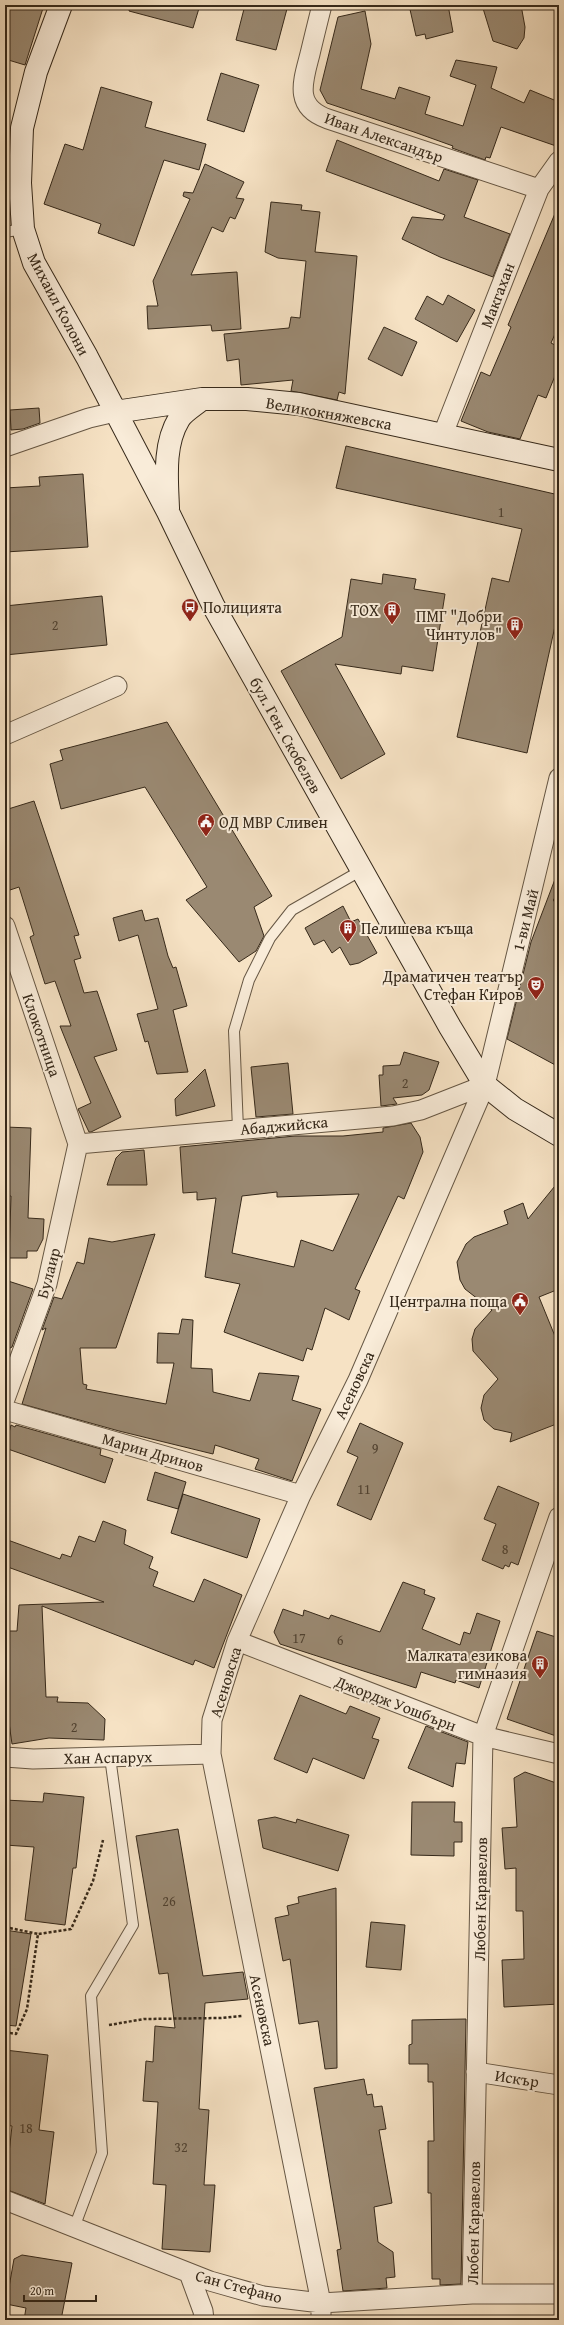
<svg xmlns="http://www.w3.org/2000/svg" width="564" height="2325" font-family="'Gentium Book Plus',serif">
  <rect width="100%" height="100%" fill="#f6e2c4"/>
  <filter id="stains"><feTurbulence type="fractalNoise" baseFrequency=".005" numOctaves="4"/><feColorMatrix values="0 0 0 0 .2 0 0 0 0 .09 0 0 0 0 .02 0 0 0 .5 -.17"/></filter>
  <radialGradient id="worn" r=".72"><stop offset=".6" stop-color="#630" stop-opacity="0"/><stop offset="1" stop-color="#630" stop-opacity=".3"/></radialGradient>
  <path fill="#9a8972" stroke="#36291a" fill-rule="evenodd" d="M8,5H44L25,65L5,59V13Z
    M130,5H200L193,28L129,11Z
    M245,5H288L276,50L236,40Z
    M409,5H448L453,32L426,39L425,34L416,36Z
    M482,5H521L525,27L524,38L517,49L493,41Z
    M365,11L371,44L361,89L395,99L399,87L430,97L425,114L463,126L476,85L450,76L456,60L497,67L491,88L524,103L530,90L559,102V147L501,127L490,158L486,157L485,160L452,148L453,146L414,132L327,103L320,90L338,17Z
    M221,73L259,85L244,132L207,120Z
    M101,87L152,102L145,127L206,144L199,170L164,160L134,246L98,233L101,224L44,204L65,144L83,150Z
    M337,140L439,181L444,169L478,180L464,217L510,234L493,277L440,257L402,239L412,217L443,220L445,215L326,171Z
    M205,164L244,182L236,198L244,199L235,219L230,217L223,232L212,227L191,275L237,272L241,329L212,331L211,325L148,329L147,306H158L153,281L190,199L183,196L184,192L193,193Z
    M271,202L302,205L301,210L320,212L315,252L357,256L345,394L339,392L337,400L291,391L293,380L241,385L239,359L227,361L224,334L289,328L291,317L300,318L306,261L278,258L265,252Z
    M559,204V325L551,343L559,347V366L546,398L538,395L520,439L488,432L461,421L481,372L490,376L511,327L508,325Z
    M448,295L475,310L457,342L415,319L427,296L443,305Z
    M384,327L417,342L402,376L368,359Z
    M39,408L40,423L23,429L11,430L10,410Z
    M346,446L559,495V608L527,753L457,737L492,578L509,582L522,529L336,488Z
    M83,474L88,547L5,552V488L40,486L39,477Z
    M383,574L416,579L414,589L445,594L433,671L402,666L401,674L335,664L385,754L341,779L281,671L342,637L351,579L382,584Z
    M102,596L107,645L5,655V606Z
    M167,722L272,896L254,907L264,936L256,951L239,962L186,900L207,887L145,787L61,809L50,764L63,760L60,750Z
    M34,801L79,935L74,936L81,958L74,960L84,993L97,991L117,1050L94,1057L121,1117L91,1132H89L78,1109L91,1103L60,1026H71L55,981L45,984L30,937L34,935L19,887L10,890L5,874V810Z
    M557,874H559V1067L507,1039L531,942Z
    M343,906L351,922L358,919L377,953L359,963L350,965L340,947L332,953L324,940L314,945L305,928Z
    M142,910L145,921L158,918L168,956L173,968L176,967L187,1006L173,1010L188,1072L157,1074L148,1041L145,1042L137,1014L158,1009L138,935L119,941L113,918Z
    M404,1052L439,1062L429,1090L422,1095L393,1098L397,1104L381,1106L379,1075H383V1066L400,1065Z
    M288,1063L293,1114L256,1117L251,1067Z
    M205,1069L215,1106L176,1116L175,1099Z
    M411,1123L420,1137L423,1152L404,1199L398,1196L355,1289L360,1291L349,1320L325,1308L312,1350L307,1348L303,1361L224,1332L240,1284L205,1277L216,1198L197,1200V1192L183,1193L180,1147L295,1136H343L383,1132V1128ZM277,1192V1197L359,1194L333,1251L301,1240L294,1267L232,1253L242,1196Z
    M5,1127L31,1128L28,1218L44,1219L43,1239L37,1251H27V1258H9L11,1196H5Z
    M144,1150L147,1185H107L116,1158L122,1152Z
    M559,1181V1289L539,1297L559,1346V1423L510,1442L512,1433L494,1429L484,1420L481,1408L484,1395L498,1379L473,1351L472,1339L475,1329L492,1310L465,1289L460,1280L457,1262L466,1244L474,1237L508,1224L504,1211L523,1203L528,1219Z
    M155,1234L116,1348H80L83,1384L87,1385L86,1389L166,1404L174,1363H157L158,1333L179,1334L182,1319L193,1320L191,1368L212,1369L213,1392L250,1401L259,1373L299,1376L292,1400L321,1409L292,1481L255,1469L259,1459L215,1445L213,1454L119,1431L22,1404L46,1328L42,1330L54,1297L62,1299L77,1262L84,1264L89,1238L112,1242Z
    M5,1280L33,1289L12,1347L5,1351Z
    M360,1423L403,1443L371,1520L337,1505L358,1457L347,1452Z
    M11,1425L15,1427L16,1425L101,1449L100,1455L113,1459L105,1483L5,1448Z
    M155,1472L186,1482L178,1509L147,1500Z
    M498,1486L539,1503L518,1565L511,1562L509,1567L505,1565L503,1569L482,1560L496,1524L484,1519Z
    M183,1494L260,1519L247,1558L171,1533Z
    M103,1521L126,1530L124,1544L153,1557L149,1568L158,1572L153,1586L194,1602L204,1579L242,1595L214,1668L195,1660L193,1665L42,1606L46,1697H58L57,1702L88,1703L105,1719L104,1740L49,1738L12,1744L5,1694V1631H17L19,1605L104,1602L5,1566V1539L60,1559L62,1554L71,1557L79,1536L95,1542Z
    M403,1582L425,1590L424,1594L435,1598L422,1629L460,1645L464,1632L470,1634L477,1613L500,1621L479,1688L456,1680L455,1683L421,1672L416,1688L280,1644L274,1632L283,1609L303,1616L304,1610L329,1619L331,1615L380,1632Z
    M537,1631L559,1638V1737L507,1719Z
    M300,1695L346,1714L350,1706L380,1718L372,1738L379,1740L364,1779L313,1758L307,1773L274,1759Z
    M426,1726L468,1742L465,1764L456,1763L453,1787L408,1768Z
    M525,1772L559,1784V2004L504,2007L502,1960L524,1959L523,1911H516V1868L505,1869L502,1828L517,1827L514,1778Z
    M44,1793L84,1797L76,1868H73L65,1925L25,1920L34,1847L5,1845V1800L43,1802Z
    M412,1802H455L454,1822H462V1842H454V1856L411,1855Z
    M275,1817L296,1823L297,1819L349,1835L338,1871L263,1848L258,1820Z
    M178,1829L203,1976L243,1972L248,1999L205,2003L199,2109L209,2110L204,2185H215L210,2252L162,2249L166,2185L153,2184L158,2102L143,2101L146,2061L153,2062L155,2026L175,2028L168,1973L159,1974L136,1836Z
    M336,1888L337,2068L325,2069L318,2021L299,2024L290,1959L283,1961L275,1918L289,1915L287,1906L299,1903L298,1897Z
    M371,1922L405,1925L401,1970L366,1967Z
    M5,1930L31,1934L16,2026L5,2025Z
    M466,2019L461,2284L440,2285V2279H432L431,2193H428V2141H434L433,2082H428V2064H409V2045L412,2044V2020Z
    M5,2050L48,2055L39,2130L54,2132L45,2204L5,2189L12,2126L5,2125Z
    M364,2079L367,2095L372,2094L374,2107L382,2106L386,2129L379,2130L392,2203L374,2207L378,2242L393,2252L395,2277L386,2278L387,2288L343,2291L337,2250L341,2249L314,2088Z
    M22,2255L72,2263L61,2320H24L26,2308L6,2304L14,2259Z"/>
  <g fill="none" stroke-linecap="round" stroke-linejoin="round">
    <defs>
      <path id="lane" d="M5,232L23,229
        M238,1129L234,1031L249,980L270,938L292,910L362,870
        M74,2228L102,2153L91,1996L133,1925L110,1757"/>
      <path id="street" d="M322,5C318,21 314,37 310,54C303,81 293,107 328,119L539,189
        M443,434L539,189L559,161
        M5,447L89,418L115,412
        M5,735L117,686
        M5,926L78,1144
        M78,1144L393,1116L421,1110L485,1085
        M5,1399L47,1284L78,1144
        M5,1410L301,1495
        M237,1641L483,1736L559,1754
        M5,1757L33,1759L211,1754
        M476,2072L559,2085
        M5,2200L210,2281L263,2296L321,2303L472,2294H559
        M189,2273L203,2311L204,2320
        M472,2294L483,1736L559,1517
        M321,2320V2303L211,1754L212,1720L237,1641L301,1495L358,1380L485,1085L559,778"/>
      <path id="secondary" d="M61,5L36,72L22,128L20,183L23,229L34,263L87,357L168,512L214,607L450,1027L485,1085L515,1109L559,1135
        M115,412L202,399H247L299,404L559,460
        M168,508C167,480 163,445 179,419C183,412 195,405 202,399"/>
    </defs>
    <use href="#lane" stroke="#665744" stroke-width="12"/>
    <use href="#street" stroke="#665744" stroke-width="21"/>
    <use href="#secondary" stroke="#36291a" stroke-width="24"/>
    <path stroke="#36291a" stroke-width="2.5" stroke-dasharray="3 2" stroke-linecap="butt" d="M553,900H559
      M5,1927L38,1934
      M109,2025L144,2019L221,2018L242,2016
      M5,2032L16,2034L27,2009L38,1934L71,1929L93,1881L103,1840"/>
    <use href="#lane" stroke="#f9ecd9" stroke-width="10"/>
    <use href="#street" stroke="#f9ecd9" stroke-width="19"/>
    <use href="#secondary" stroke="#f9ecd9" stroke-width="22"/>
  </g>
  <defs>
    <symbol id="bus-pin" viewBox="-11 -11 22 30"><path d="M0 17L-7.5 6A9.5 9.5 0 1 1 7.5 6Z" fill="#8f2418" stroke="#f9ecd9"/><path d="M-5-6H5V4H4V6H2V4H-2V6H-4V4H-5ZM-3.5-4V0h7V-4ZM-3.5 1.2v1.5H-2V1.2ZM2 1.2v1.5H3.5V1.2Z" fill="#fff"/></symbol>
    <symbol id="building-pin" viewBox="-11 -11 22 30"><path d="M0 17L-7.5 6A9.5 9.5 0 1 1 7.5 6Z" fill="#8f2418" stroke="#f9ecd9"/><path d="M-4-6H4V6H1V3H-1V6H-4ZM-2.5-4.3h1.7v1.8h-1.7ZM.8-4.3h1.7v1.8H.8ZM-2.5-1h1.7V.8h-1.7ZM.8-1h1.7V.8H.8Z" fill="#fff"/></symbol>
    <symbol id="civic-pin" viewBox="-11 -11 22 30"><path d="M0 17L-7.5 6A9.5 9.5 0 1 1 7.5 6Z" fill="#8f2418" stroke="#f9ecd9"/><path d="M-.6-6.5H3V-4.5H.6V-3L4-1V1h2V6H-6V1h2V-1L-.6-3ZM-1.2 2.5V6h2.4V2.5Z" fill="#fff"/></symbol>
    <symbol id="theatre-pin" viewBox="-11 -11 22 30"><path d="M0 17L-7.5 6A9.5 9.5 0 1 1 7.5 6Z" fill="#8f2418" stroke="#f9ecd9"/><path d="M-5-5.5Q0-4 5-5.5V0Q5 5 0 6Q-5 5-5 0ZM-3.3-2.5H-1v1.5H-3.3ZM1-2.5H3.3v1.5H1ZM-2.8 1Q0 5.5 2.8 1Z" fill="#fff"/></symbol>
  </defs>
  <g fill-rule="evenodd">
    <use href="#bus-pin" x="180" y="597" width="20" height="27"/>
    <use href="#building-pin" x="382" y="600" width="20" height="27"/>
    <use href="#building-pin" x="505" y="615" width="20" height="27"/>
    <use href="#civic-pin" x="196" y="812" width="20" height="27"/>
    <use href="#building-pin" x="338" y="918" width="20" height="27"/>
    <use href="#theatre-pin" x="526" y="975" width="20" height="27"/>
    <use href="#civic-pin" x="510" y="1291" width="20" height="27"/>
    <use href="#building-pin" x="530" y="1654" width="20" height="27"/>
  </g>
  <g text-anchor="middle" stroke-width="4" stroke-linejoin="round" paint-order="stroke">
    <g font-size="14" fill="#4f4130">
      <text x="501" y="517">1</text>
      <text x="55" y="630">2</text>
      <text x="405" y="1088">2</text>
      <text x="375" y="1453">9</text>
      <text x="364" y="1494">11</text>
      <text x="505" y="1554">8</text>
      <text x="299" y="1643">17</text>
      <text x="340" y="1645">6</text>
      <text x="74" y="1732">2</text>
      <text x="169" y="1906">26</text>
      <text x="26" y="2133">18</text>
      <text x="181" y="2152">32</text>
    </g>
    <g font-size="16" fill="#36291a" stroke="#f9ecd9">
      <text transform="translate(384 137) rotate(19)" y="6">Иван Александър</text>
      <text transform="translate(497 295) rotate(-69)" y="6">Макгахан</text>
      <text transform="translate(59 304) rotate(62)" y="6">Михаил Колони</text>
      <text transform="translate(329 413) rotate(10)" y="6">Великокняжевска</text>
      <text transform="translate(286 735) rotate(61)" y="6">бул. Ген. Скобелев</text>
      <text transform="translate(525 920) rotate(-76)" y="6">1-ви Май</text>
      <text transform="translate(42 1035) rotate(71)" y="6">Клокотница</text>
      <text transform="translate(284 1125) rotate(-5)" y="6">Абаджийска</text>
      <text transform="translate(48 1273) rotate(-75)" y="6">Булаир</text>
      <text transform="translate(354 1385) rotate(-65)" y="6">Асеновска</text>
      <text transform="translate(153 1452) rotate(16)" y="6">Марин Дринов</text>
      <text transform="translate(225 1682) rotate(-73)" y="6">Асеновска</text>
      <text transform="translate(396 1703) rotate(21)" y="6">Джордж Уошбърн</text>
      <text transform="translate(108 1757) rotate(-1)" y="6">Хан Аспарух</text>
      <text transform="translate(480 1899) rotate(-89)" y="6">Любен Каравелов</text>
      <text transform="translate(263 2010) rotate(78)" y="6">Асеновска</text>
      <text transform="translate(517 2078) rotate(9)" y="6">Искър</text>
      <text transform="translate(473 2223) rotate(-89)" y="6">Любен Каравелов</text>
      <text transform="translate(239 2286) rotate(15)" y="6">Сан Стефано</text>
    </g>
    <g font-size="16" fill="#36291a" stroke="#f9ecd9" text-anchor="end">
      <text x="203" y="613" text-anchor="start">Полицията</text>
      <text x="379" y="616">ТОХ</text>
      <text x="502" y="622">ПМГ "Добри<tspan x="502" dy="18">Чинтулов"</tspan></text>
      <text x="219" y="828" text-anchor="start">ОД МВР Сливен</text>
      <text x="361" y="934" text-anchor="start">Пелишева къща</text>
      <text x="523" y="982">Драматичен театър<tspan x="523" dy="18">Стефан Киров</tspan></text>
      <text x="507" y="1307">Централна поща</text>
      <text x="527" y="1661">Малката езикова<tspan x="527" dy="18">гимназия</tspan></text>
    </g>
  </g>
  <rect width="564" height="2325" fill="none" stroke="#f6e2c4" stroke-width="20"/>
  <rect x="6" y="6" width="552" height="2313" fill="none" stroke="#36291a" stroke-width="2"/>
  <rect x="10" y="10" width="544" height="2305" fill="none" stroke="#36291a"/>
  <path d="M24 2295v6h72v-6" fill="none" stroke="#36291a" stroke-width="2"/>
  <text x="30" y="2295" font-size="12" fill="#36291a" stroke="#f9ecd9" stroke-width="3" paint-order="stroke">20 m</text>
  <rect width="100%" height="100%" filter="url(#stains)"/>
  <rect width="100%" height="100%" fill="url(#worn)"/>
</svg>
